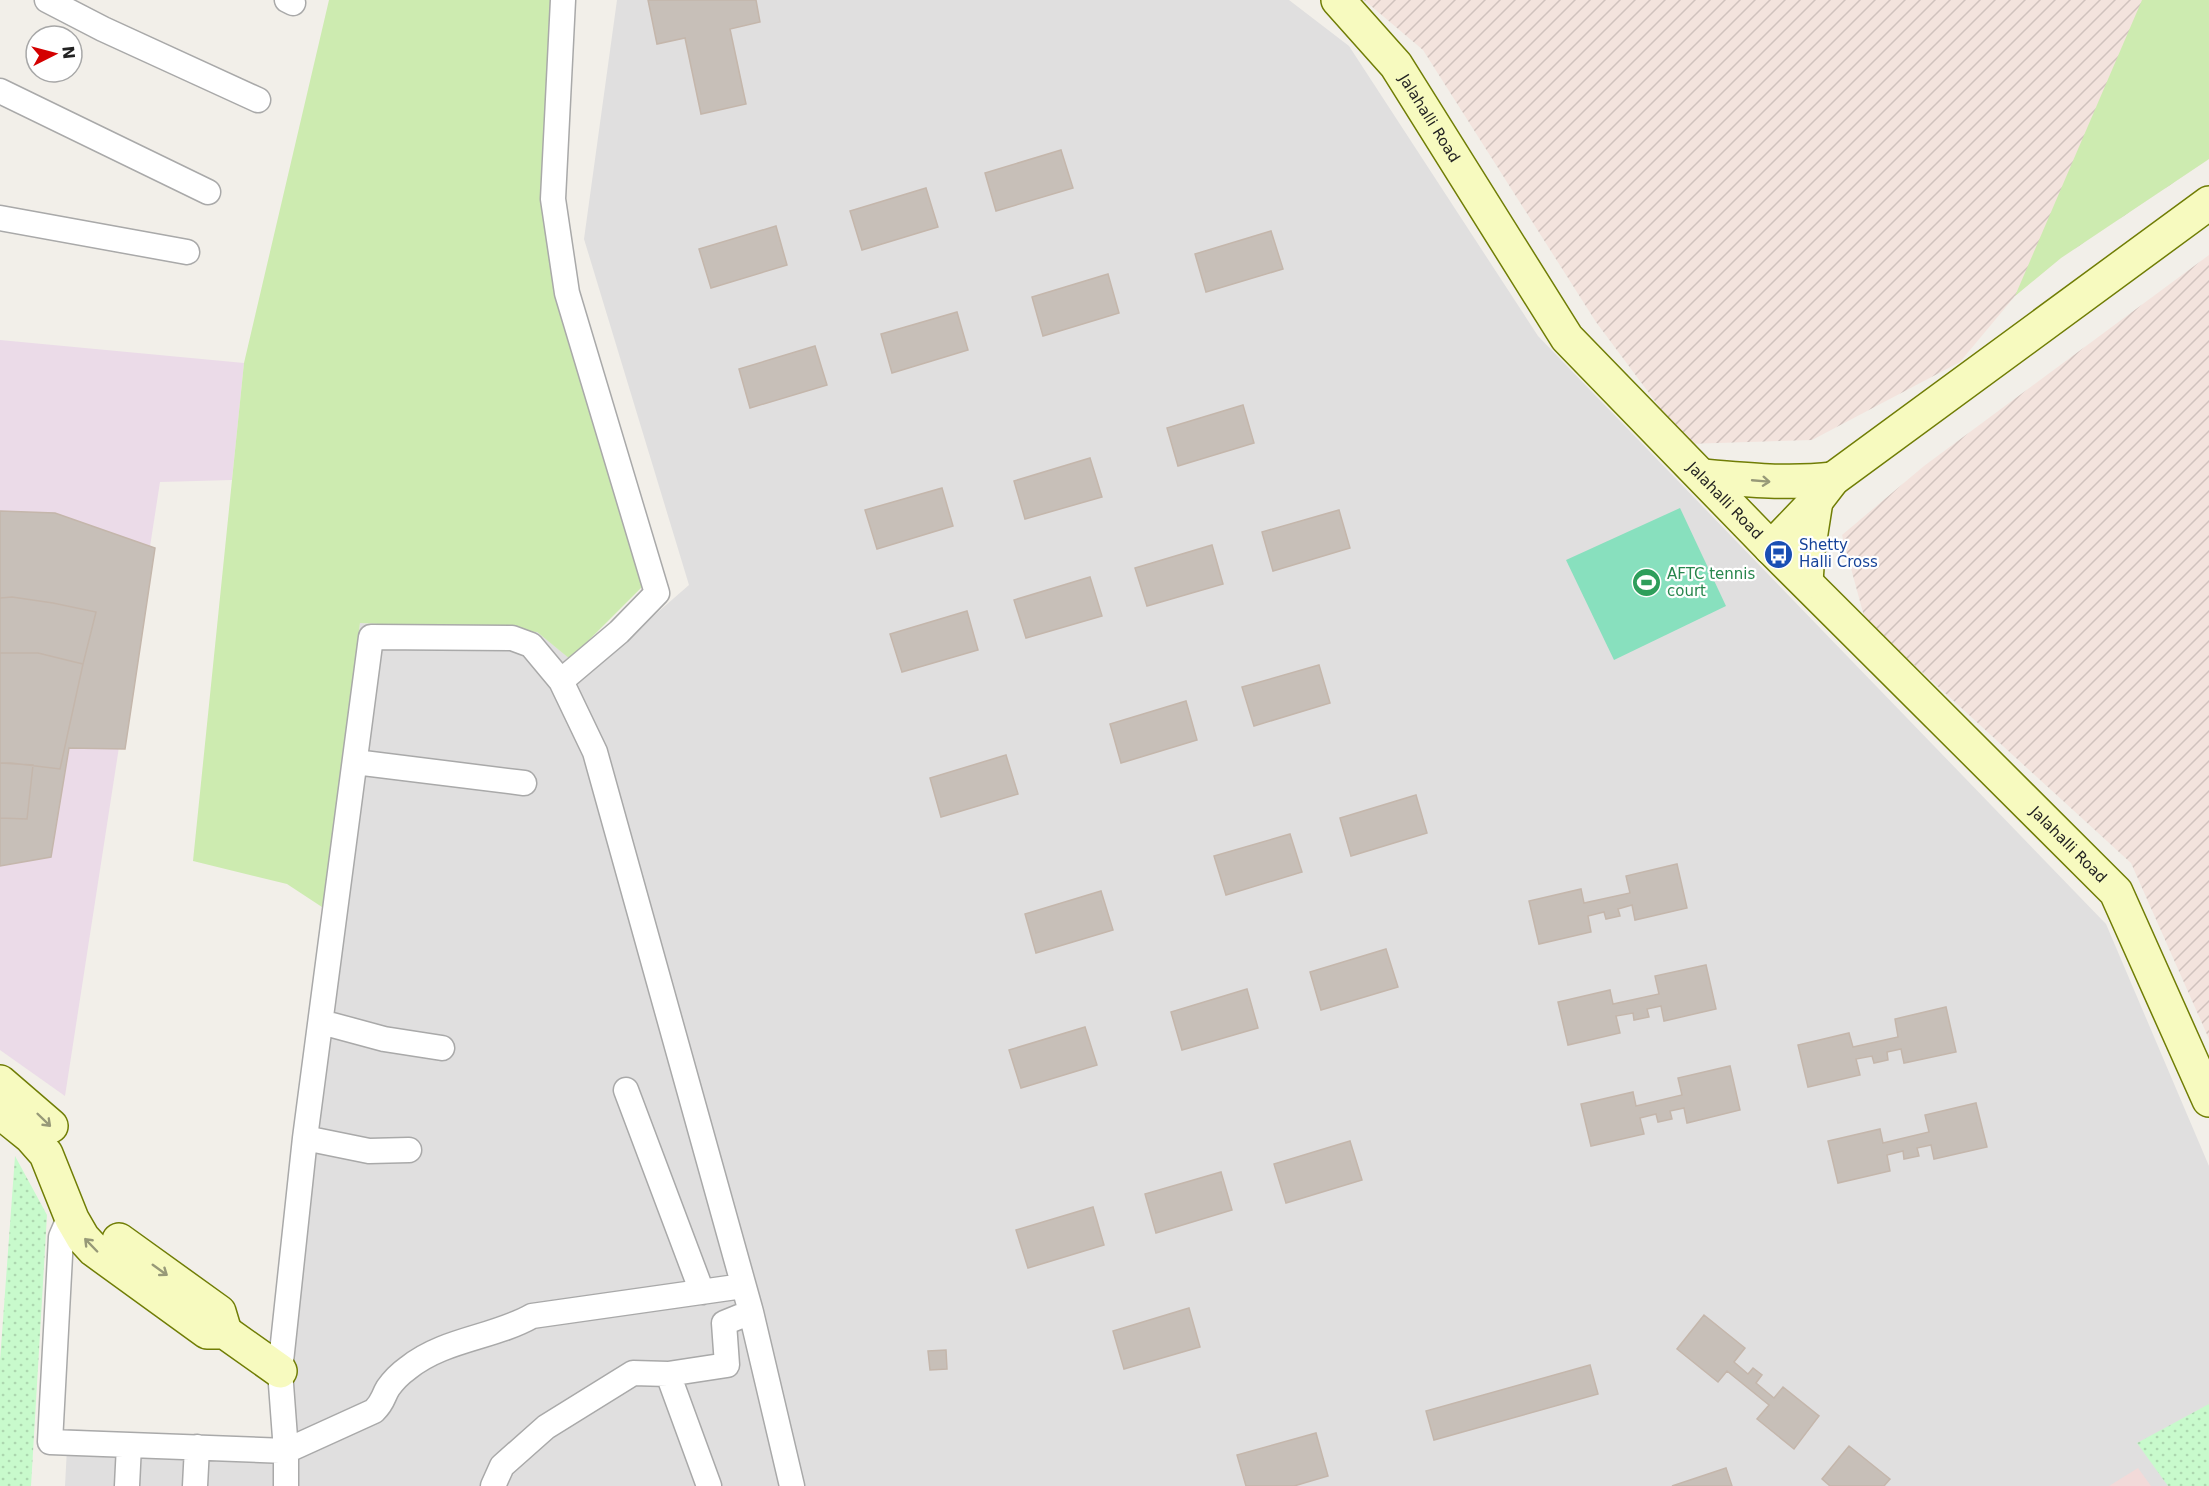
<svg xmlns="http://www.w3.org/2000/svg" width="2209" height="1486" font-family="'DejaVu Sans',sans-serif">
  <defs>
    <pattern id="military-furrows" width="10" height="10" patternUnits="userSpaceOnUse" patternTransform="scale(1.5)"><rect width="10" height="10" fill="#f3e3dd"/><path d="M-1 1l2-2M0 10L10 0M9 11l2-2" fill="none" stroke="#d0c2bd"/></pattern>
    <pattern id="park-dots" width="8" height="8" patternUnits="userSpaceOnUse" patternTransform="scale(1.5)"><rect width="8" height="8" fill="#c8facc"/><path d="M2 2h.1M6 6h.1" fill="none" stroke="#acd6af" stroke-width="1.8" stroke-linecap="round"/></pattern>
  </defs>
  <rect width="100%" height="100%" fill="#f2efe9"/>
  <path fill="#e0dfdf" d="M617,0H1289L1349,46L1538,336L2106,924L2209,1166V1486H65L68,1429L273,1440L325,909L360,623L537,632L588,673L689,585L584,239Z"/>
  <path fill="#f2dad9" d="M2138,1468L2151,1486H2109Z"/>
  <path fill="#ebdbe8" d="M0,340L244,363L232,480L160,482L65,1096L0,1050Z"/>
  <path fill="url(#military-furrows)" d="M1364,0H2209V159L2061,258L2015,296L1960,362L1812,440L1687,444L1596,322L1423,50Z
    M2209,255V1039L2131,863L1865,620L1842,535L1924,466Z"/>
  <path fill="#cdebb0" d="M329,0H555L546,202L644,585L570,659L537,632L360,623L325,909L287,884L193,861L244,363Z
    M2142,0H2209V159L2061,258L2015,296Z"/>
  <path fill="url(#park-dots)" d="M15,1156L47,1215L31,1486H0V1361Z
    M2209,1404V1486H2168L2137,1443Z"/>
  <path fill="#88e0be" d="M1680,508L1726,606L1614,660L1566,560Z"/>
  <path fill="#c7bfb8" stroke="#c4b6ab" stroke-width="1.5" d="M648,0H756L760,22L730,29L746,104L701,114L685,38L657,44Z
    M1061,150L1073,188L996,211L985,173Z
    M926,188L938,227L862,250L850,211Z
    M776,226L787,265L711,288L699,249Z
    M1271,231L1283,269L1206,292L1195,254Z
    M1108,274L1119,313L1043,336L1032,297Z
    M957,312L968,350L892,373L881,334Z
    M815,346L827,385L750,408L739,369Z
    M1243,405L1254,443L1178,466L1167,428Z
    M1090,458L1102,497L1025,519L1014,481Z
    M942,488L953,526L877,549L865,510Z
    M1339,510L1350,548L1273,571L1262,532Z
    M0,511L55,513L155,548L125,749L69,748L51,857L0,866Z
    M1212,545L1223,584L1147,606L1135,568Z
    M1090,577L1102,616L1026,638L1014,600Z
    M12,597L53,603L96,612L83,664L38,653H0V598Z
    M967,611L978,650L902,672L890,634Z
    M0,653H38L83,664L60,769L11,763H0Z
    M1319,665L1330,703L1254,726L1242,687Z
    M1186,701L1197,740L1121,763L1110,724Z
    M1006,755L1018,794L941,817L930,778Z
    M0,763L33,765L27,819L0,818Z
    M1416,795L1427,833L1351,856L1340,818Z
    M1290,834L1302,872L1226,895L1214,856Z
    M1677,864L1687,908L1635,920L1632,905L1618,909L1620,916L1606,919L1604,912L1588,916L1591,932L1539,944L1529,901L1581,889L1584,903L1630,893L1626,876Z
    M1101,891L1113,930L1036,953L1025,914Z
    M1386,949L1398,987L1321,1010L1310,972Z
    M1706,965L1716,1009L1664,1021L1661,1006L1647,1009L1649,1017L1634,1020L1633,1013L1616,1016L1620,1033L1568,1045L1558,1002L1610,990L1613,1004L1659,994L1655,976Z
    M1247,989L1258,1028L1182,1050L1171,1012Z
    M1946,1007L1956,1052L1904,1063L1901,1049L1887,1052L1888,1060L1874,1063L1872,1056L1856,1059L1860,1075L1808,1087L1798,1045L1849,1033L1853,1047L1898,1037L1895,1019Z
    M1085,1027L1097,1065L1021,1088L1009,1050Z
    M1730,1066L1740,1110L1687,1123L1684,1108L1670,1111L1672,1119L1658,1122L1656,1114L1640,1118L1644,1134L1591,1146L1581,1104L1633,1092L1636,1106L1682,1095L1678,1078Z
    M1976,1103L1987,1147L1934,1159L1931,1145L1917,1148L1919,1156L1904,1159L1903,1151L1887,1155L1890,1171L1838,1183L1828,1141L1880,1129L1883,1143L1929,1132L1925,1115Z
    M1350,1141L1362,1180L1286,1203L1274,1164Z
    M1221,1172L1232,1210L1156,1233L1145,1194Z
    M1093,1207L1104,1245L1028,1268L1016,1230Z
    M1189,1308L1200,1347L1124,1369L1113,1331Z
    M1704,1315L1745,1348L1734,1362L1748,1374L1753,1368L1762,1375L1756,1383L1774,1398L1783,1387L1819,1416L1794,1449L1757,1419L1769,1405L1727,1371L1718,1382L1677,1349Z
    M946,1350L947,1369L930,1370L928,1351Z
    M1590,1365L1598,1394L1434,1440L1426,1411Z
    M1316,1433L1328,1476L1294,1486H1246L1237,1455Z
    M1849,1446L1890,1479L1884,1486H1830L1822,1479Z
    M1726,1468L1732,1486H1672Z"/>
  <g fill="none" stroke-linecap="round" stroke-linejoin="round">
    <defs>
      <path id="street" d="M47,0L103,29L258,100
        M287,0L293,3
        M0,91L208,192
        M0,218L187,252
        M561,681L619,632L657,593L567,293L553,199L563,0
        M355,762L524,783
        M321,1022L384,1039L442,1048
        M626,1090L702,1292
        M305,1138L369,1151L409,1150
        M72,1219L67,1223L61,1237L50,1442L286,1451L374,1411C384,1401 382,1398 388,1388C393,1381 401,1373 408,1368C444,1339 493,1338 532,1316L743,1286
        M751,1312L792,1486
        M127,1486L129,1445
        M195,1486L197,1447
        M286,1486V1451L280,1371L305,1138L371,637L512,638L531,645L561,681L595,752L751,1312L724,1323L727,1365L668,1374L709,1486
        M493,1486L502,1466L546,1427L633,1373L668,1374"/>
      <g id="secondary">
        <path id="s1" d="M1338,0L1396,65L1567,338L1771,548L2116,892L2209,1100"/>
        <path d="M1703,476C1747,480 1789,484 1833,479"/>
        <path d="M1771,548L1816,501L1833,479L2209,203"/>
        <path d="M1806,582L1808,552L1816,501"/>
        <path d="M0,1082L51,1126"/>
        <path d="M0,1112L31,1137L46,1154L72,1219L83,1238L94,1250L207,1332H225L280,1371"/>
        <path d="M119,1240L219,1312L225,1332"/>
      </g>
    </defs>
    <use href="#street" stroke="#a9a9a9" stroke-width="27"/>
    <use href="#secondary" stroke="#707d05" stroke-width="36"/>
    <use href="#street" stroke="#fff" stroke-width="24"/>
    <use href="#secondary" stroke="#f7fabf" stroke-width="33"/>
  </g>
  <defs><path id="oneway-shaft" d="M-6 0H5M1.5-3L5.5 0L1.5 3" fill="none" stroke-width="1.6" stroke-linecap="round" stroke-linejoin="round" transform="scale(1.5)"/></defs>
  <g stroke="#979978">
    <use href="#oneway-shaft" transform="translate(1761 481) rotate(5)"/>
    <use href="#oneway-shaft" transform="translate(44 1120) rotate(44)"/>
    <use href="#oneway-shaft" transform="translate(91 1245) rotate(-134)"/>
    <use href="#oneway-shaft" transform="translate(160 1270) rotate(36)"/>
  </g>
  <defs>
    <symbol id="bus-disc" viewBox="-11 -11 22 22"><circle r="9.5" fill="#1a4fb4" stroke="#fff"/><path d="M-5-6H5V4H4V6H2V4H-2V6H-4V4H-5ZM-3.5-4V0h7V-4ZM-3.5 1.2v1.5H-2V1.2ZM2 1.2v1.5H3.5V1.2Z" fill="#fff"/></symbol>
    <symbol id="stadium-disc" viewBox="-11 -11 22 22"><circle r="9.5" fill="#2e9e5b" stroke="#fff"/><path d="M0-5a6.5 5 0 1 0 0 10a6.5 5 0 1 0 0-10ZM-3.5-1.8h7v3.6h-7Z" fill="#fff"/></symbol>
  </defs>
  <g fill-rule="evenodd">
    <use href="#bus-disc" x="1762" y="538" width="33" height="33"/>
    <use href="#stadium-disc" x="1630" y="566" width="33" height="33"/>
  </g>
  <g text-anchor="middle" stroke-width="4.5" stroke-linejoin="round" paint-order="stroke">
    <g font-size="15" fill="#222" stroke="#fff">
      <text dy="5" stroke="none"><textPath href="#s1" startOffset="150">Jalahalli Road</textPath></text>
      <text dy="5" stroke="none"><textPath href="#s1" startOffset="636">Jalahalli Road</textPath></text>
      <text dy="5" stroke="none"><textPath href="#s1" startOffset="1122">Jalahalli Road</textPath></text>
    </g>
    <g font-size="15" fill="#164399" stroke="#fff" text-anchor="start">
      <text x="1799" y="550">Shetty<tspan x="1799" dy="17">Halli Cross</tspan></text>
    </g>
    <g font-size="15" fill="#27864d" stroke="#fff" text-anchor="start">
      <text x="1667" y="579">AFTC tennis<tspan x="1667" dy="17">court</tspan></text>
    </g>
  </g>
  <g transform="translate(54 54) rotate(84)"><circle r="28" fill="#ffffff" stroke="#a7a7a7" stroke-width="1.5"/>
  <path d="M0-4.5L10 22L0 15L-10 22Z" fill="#d40000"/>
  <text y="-9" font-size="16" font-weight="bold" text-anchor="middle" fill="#222222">N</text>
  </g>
</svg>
